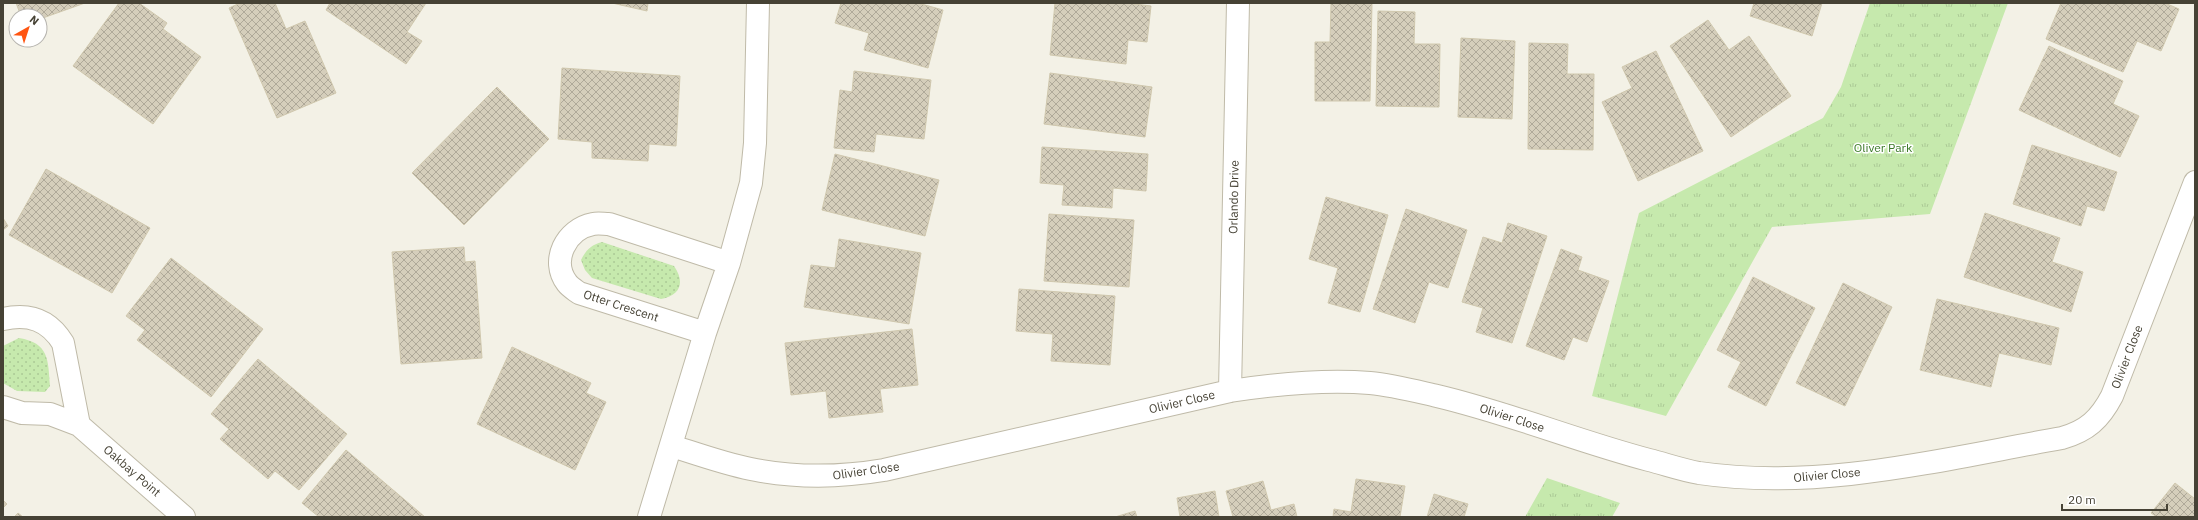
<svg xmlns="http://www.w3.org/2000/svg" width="2198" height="520" font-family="'IBM Plex Sans',sans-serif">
  <defs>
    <pattern id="grass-dots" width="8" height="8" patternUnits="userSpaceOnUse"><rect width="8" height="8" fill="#c6e9ad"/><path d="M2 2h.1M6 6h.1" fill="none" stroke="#abc995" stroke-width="1.8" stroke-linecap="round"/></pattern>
    <pattern id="park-tufts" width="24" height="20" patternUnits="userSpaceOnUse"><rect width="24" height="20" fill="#c6e9ad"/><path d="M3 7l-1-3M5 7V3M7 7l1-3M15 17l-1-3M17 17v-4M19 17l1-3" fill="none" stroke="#abc995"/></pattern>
    <pattern id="building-cross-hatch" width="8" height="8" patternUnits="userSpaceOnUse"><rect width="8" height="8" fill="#d5cebb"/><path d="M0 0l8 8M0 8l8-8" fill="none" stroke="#afa999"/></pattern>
  </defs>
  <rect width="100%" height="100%" fill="#f3f1e6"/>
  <path fill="url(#grass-dots)" d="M602,242L674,266C685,282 681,295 661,299L592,278L585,270L581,260C586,250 591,245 602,242Z
    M19,338C49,343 48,359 50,386L45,392L17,391L3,383V346Z"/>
  <path fill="url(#park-tufts)" d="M1870,3H2008L1930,214L1772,227L1666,416L1592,396L1639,213L1823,118L1841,87Z
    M1547,478L1620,503L1612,517H1525Z"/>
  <path fill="url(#building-cross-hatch)" stroke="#d0c8ae" d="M16,3H85L40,19V16H21Z
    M119,3H139L167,23L163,29L201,57L153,124L73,66Z
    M240,3H275L286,29L305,21L336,93L277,118L229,8Z
    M330,3H426L407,32L422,41L406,64L326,10Z
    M612,3H648L647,11Z
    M841,3H918L943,10L928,68L864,50L869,33L835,23Z
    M1055,3H1127L1151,6L1147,42L1128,40L1126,64L1050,55Z
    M1331,3H1372L1370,101H1315V42H1330Z
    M1754,3H1822L1812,36L1750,16Z
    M2061,3H2165L2179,9L2161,51L2137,41L2123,72L2046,39Z
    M1378,11L1415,12L1414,44H1440L1439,107L1376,106Z
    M1708,20L1729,50L1749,36L1791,96L1731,137L1670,46Z
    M1461,38L1515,41L1512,119L1458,117Z
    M1529,43L1568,44L1567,74H1594L1593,150L1528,149Z
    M2049,46L2123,81L2113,104L2139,116L2120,157L2019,110Z
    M1656,51L1703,151L1638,181L1602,102L1632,88L1622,67Z
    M562,68L680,76L676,146L649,144L648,161L592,158V142L558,139Z
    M854,71L931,80L924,139L876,134L874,152L834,148L840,90L852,92Z
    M1050,73L1152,87L1145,137L1044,124Z
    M497,87L549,139L464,225L412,173Z
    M2032,145L2117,172L2104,211L2087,206L2081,226L2013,204Z
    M1042,147L1148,154L1146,191L1113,188L1112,208L1062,205L1064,185L1040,183Z
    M835,154L939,180L925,236L822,210Z
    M46,169L150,228L112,293L9,235Z
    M1326,197L1388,215L1360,312L1328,303L1338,268L1309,259Z
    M1406,209L1467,230L1448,288L1429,282L1415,323L1373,309Z
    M1985,213L2060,238L2052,262L2083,272L2071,312L1964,277Z
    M1049,214L1134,220L1129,287L1044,281Z
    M3,218L8,226L3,230Z
    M1508,223L1547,236L1512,343L1476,332L1483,308L1462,302L1483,237L1502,243Z
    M839,239L921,253L909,324L804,307L811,265L835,268Z
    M464,247L465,262L475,261L482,358L401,364L392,252Z
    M1561,249L1582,257L1578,270L1609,281L1587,342L1573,337L1564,360L1526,346Z
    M171,258L263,329L211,397L137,340L145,330L126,316Z
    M1753,277L1815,308L1766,406L1728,387L1741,362L1717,350Z
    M1843,283L1892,307L1845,406L1796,383Z
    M1019,289L1115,296L1110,365L1051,361L1053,334L1016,331Z
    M1937,299L2059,328L2051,365L1999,353L1991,387L1920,370Z
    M912,329L918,385L880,389L883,412L829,418L826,391L791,395L785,343Z
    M512,347L591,383L586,393L606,402L575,470L477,424Z
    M258,359L347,434L299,490L275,471L268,479L220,439L229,429L211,414Z
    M346,450L425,517H319L302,503Z
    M1356,479L1405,486L1400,517H1333L1334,509L1351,512Z
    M1263,481L1271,510L1294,504L1297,517H1233L1226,491Z
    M2175,483L2195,499V517H2157L2151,513Z
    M1215,491L1219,517H1180L1177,498Z
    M1434,494L1468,504L1464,517H1427Z
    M3,500L7,504L3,508Z
    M1135,511L1137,517H1115Z
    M18,513L23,517H14Z"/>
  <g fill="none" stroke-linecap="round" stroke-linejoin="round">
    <defs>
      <path id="street" d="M3,319C29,313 49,320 63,343L79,425
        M705,333L579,293C575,290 570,287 567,283C550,261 566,229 593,224C598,223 604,224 609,224L729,263
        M1230,391L1238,3
        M3,407L22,413L50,414L79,425L184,517
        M671,446C699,454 727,465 756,470C799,478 842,477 884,470L1230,391C1276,384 1323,379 1370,383C1392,385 1415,391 1437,396C1509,413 1577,441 1649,460C1665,464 1682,470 1699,473C1820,491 1943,459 2062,438C2087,431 2100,419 2112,396L2195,182
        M649,517L705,333L729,263L751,183L755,143L758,3"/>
    </defs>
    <use href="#street" stroke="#bfbaa8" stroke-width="24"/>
    <use href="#street" stroke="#fff" stroke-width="22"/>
  </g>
  <g text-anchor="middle" stroke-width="3" stroke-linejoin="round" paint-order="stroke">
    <g font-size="12" fill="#3b7927" stroke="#fff">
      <text x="1883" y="152">Oliver Park</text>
    </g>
    <g font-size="12" fill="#464235" stroke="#fff">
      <text transform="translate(1234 197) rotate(-89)" y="4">Orlando Drive</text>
      <text transform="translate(621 306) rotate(18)" y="4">Otter Crescent</text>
      <text transform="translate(2127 357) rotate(-69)" y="4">Olivier Close</text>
      <text transform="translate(1182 402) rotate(-13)" y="4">Olivier Close</text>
      <text transform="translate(1512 418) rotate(18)" y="4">Olivier Close</text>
      <text transform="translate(132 471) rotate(41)" y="4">Oakbay Point</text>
      <text transform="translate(866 471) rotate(-8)" y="4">Olivier Close</text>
      <text transform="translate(1827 475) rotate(-5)" y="4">Olivier Close</text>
    </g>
  </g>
  <rect width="2198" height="520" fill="none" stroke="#464235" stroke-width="8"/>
  <g transform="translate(28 28) rotate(39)"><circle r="19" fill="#ffffff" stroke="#b5b3ae"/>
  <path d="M0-3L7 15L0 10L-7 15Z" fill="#ff5511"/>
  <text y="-6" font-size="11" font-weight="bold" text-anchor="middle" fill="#464235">N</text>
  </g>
  <path d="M2062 504v6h105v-6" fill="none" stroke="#464235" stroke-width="2"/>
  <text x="2068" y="504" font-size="12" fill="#464235" stroke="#ffffff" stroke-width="3" paint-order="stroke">20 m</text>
</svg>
